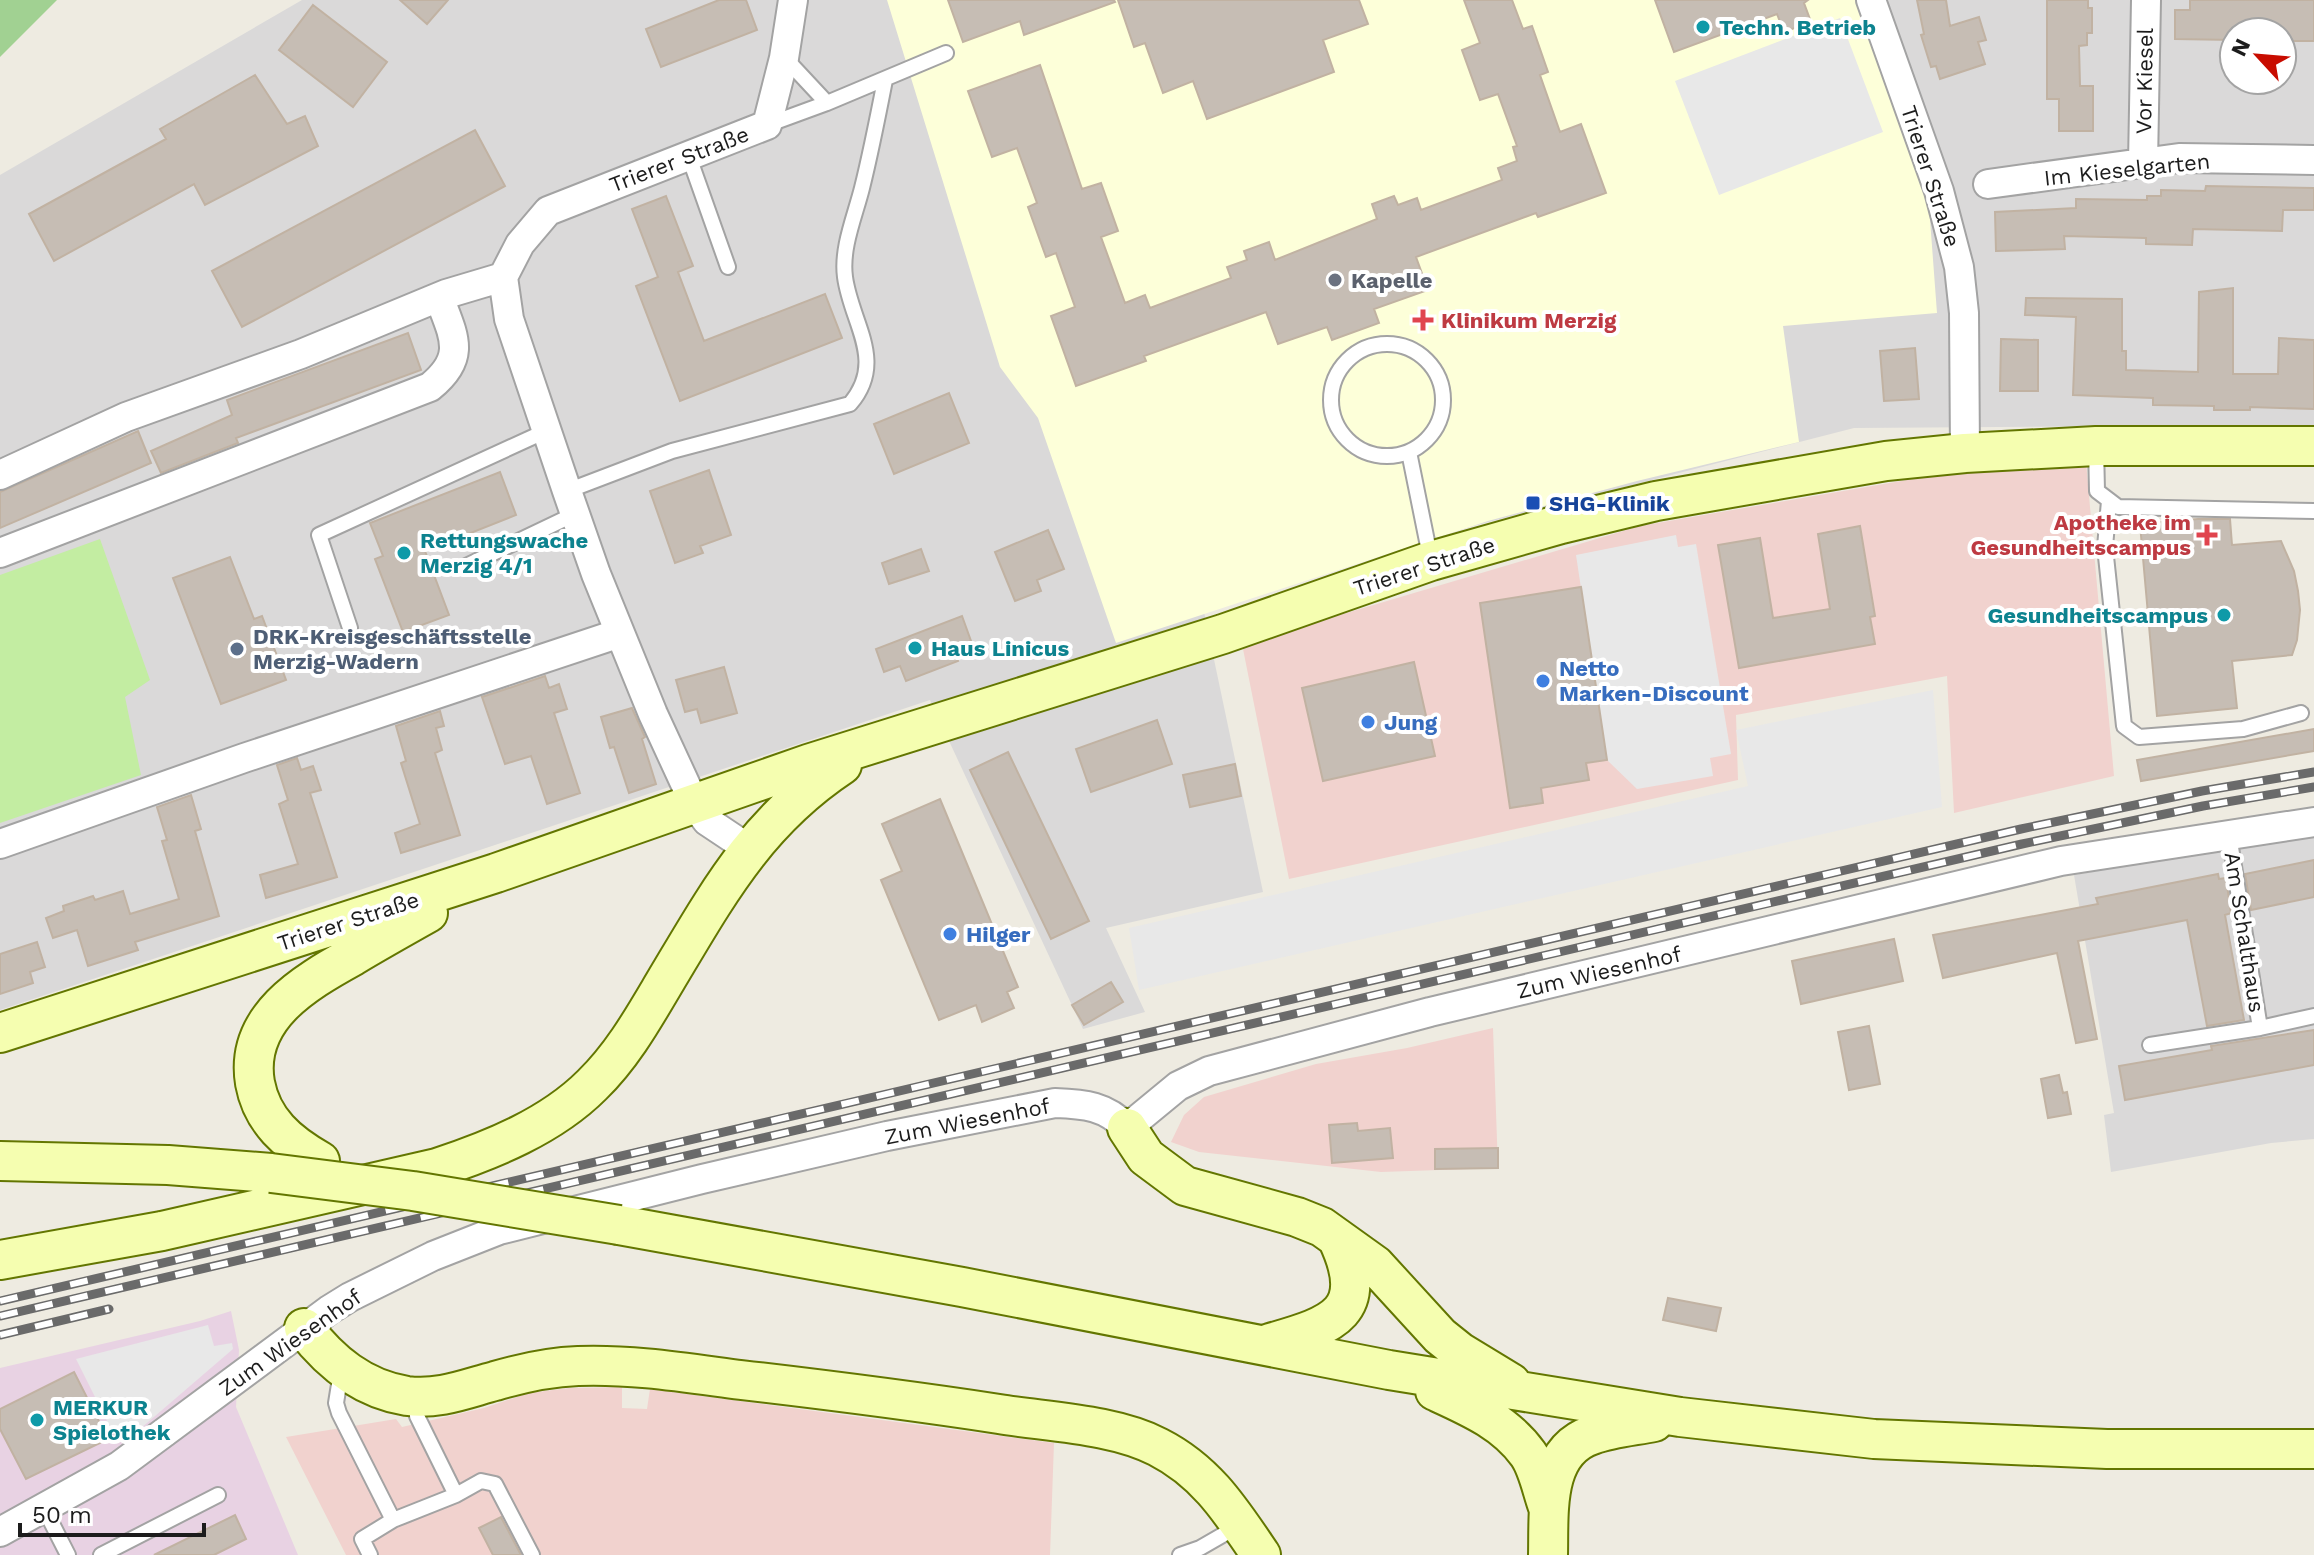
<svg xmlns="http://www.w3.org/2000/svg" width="2314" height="1555" font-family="'Work Sans',sans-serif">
  <rect width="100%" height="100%" fill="#eeebe1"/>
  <path fill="#dad9d9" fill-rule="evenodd" d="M302,0H2314V425L1854,428L1473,526L1204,612L1263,892L1106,928L1145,1012L1083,1029L930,700L0,1010V175ZM2234,32H2282V80H2234Z
    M2314,833V1139L2271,1143L2111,1172L2104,1115L2114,1113L2074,875Z"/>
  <path fill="#f1d2ce" d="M2086,462L2114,776L1954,813L1947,676L1736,715L1738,780L1289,879L1242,644L1640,526L1936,475Z
    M1493,1028L1498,1168L1381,1172L1199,1152L1171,1142L1184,1115L1204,1097L1316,1064L1407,1048Z
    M622,1387V1408L647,1409L650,1389L1054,1443L1050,1555H346L286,1437L396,1419L402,1427L484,1408L529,1393L569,1388Z"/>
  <path fill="#e8d2e3" d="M231,1311L239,1350L236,1407L298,1555H0V1368L200,1321Z"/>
  <path fill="#fdffd9" d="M887,0H1874L1929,206L1937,313L1783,326L1799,442L1637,481L1488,521L1116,643L1038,418L1000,367Z"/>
  <path fill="#c3eda2" d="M100,539L150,680L125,697L141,775L0,823V575Z"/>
  <path fill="#a1d192" d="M0,0H57L0,57Z"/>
  <path fill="#e8e8e8" d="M1840,18L1883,132L1719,195L1675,81Z
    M1676,535L1678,547L1696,544L1731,754L1710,758L1713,776L1637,789L1607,760L1576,555Z
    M1933,690L1942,807L1139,990L1129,928L1748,786L1736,730Z
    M208,1325L214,1346L232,1343L233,1349L133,1435L130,1428L115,1437L76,1359Z"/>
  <path fill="#c6bdb4" stroke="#c1b2a2" stroke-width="2" d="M400,0H448L427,24Z
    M719,0H746L757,30L661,67L646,29Z
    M948,0H1114L1115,2L1024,35L1020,21L963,42Z
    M1118,0H1359L1368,24L1323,40L1334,72L1207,119L1193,81L1163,93L1145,43L1134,47Z
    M1464,0H1512L1523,29L1532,26L1548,72L1540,75L1560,132L1581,124L1606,193L1538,217L1536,213L1416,257L1428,290L1374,309L1379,323L1332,340L1327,327L1278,344L1266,312L1144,356L1146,361L1076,386L1051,316L1075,307L1056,253L1046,257L1028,207L1037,203L1017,148L992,157L968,91L1040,65L1082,189L1101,183L1118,231L1101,237L1125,303L1145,295L1150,308L1231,278L1227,267L1247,260L1244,251L1269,242L1275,260L1377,219L1372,204L1394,196L1398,205L1417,198L1421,210L1502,180L1498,168L1517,161L1513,147L1517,146L1498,94L1480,100L1462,50L1480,43Z
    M1655,0H1808L1804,3L1811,22L1784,32L1777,14L1674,52Z
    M1917,0H1946L1950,26L1979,17L1986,40L1978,42L1985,64L1940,79L1936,66L1931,67L1921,35L1924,34Z
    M2047,0H2088V8H2092V33H2087V45L2079,46L2080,86H2093V131H2059V99H2047Z
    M2190,0H2314V41H2282V32H2234V40L2175,39V10H2190Z
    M313,5L387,62L353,107L279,50Z
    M255,75L287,124L305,116L318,146L205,205L194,184L54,261L29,214L166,139L160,129Z
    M475,130L505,186L242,327L212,271Z
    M2206,186L2314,188V210H2283L2282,231L2193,229L2192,245L2146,244V238L2064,236L2065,249L1996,251L1995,212L2076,208V199L2147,200V196H2161V190L2205,191Z
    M666,196L693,266L678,272L704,341L825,294L842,338L680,401L636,286L658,277L632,209Z
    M2233,288V374H2278L2279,338L2314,340V409L2250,407V410H2214V406L2153,405V398L2073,395L2076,317L2025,315L2026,298L2122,299V351H2126V370L2198,372L2199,292Z
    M408,333L421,370L236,438L238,443L161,473L151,451L232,415L227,400Z
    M2001,339L2038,340V391H2000Z
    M1915,348L1919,399L1884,401L1880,351Z
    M949,393L969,443L894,474L874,424Z
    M138,431L151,463L0,528V492Z
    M709,470L731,535L700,546L703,553L675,563L650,491Z
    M500,472L516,515L425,551L449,615L403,632L375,559L383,556L370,523Z
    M2198,519H2230L2232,545L2281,541L2294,571L2298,591L2300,610L2297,640L2292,655L2232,661L2237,708L2157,716L2140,524Z
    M1860,526L1875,616L1870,617L1875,644L1739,668L1718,545L1760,538L1773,618L1830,609L1818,534Z
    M1048,530L1064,569L1037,580L1041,591L1015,601L995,552Z
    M921,549L929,571L889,584L882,563Z
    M230,557L254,619L262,616L286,680L221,704L173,578Z
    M1581,587L1607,760L1586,763L1589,780L1541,788L1543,803L1510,808L1480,603Z
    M962,616L971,641L953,648L958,661L906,681L900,666L884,672L876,649Z
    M1414,662L1435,756L1323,781L1302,688Z
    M724,667L737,713L701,723L697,709L685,712L676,680Z
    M545,676L549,688L559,684L567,709L554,713L580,793L547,804L531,756L505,764L482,697Z
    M632,708L645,737L642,739L656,784L629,793L614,747L610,748L601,717Z
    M440,711L444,726L436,728L442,750L435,753L460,835L401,853L395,833L420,824L401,763L406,761L396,726Z
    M1157,720L1172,764L1091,792L1076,749Z
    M2314,729V751L2141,781L2137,760Z
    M1008,752L1089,921L1051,939L970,770Z
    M297,758L301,770L313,766L321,790L310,793L337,877L266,898L260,875L298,864L279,804L288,800L277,765Z
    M1235,764L1241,796L1190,807L1183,775Z
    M191,795L201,829L195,831L219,916L135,942L138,950L88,966L77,930L53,938L46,918L64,911L63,906L93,896L95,900L123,891L130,914L179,899L162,841L167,840L157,807Z
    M940,799L1018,987L1007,992L1014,1008L982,1022L976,1005L939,1020L881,880L902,871L882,824Z
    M2314,860V897L2251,910L2245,874Z
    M2218,874L2219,879L2226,878L2231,913L2225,915L2244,1020L2207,1026L2187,920L2078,941L2097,1039L2076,1043L2057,953L1943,978L1933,935L2098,904L2096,898Z
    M1894,939L1903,981L1801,1004L1792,961Z
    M37,942L45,967L30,972L33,983L0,994V954Z
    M1111,982L1123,1002L1084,1025L1072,1005Z
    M1869,1026L1880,1084L1849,1090L1838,1032Z
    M2314,1030V1065L2125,1100L2119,1066L2212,1050L2211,1046Z
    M2059,1075L2063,1093L2067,1092L2071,1114L2048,1118L2041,1079Z
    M1357,1123L1358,1131L1390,1128L1393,1158L1332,1163L1329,1125Z
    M1498,1148V1168L1435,1169V1149Z
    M1668,1298L1721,1308L1716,1331L1663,1320Z
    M74,1372L108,1439L26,1479L0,1429V1409Z
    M235,1515L246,1539L214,1555H154Z
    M501,1517L521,1555H493L479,1528Z"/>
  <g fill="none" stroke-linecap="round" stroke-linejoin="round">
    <defs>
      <path id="lane" d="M827,103L946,53
        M767,125L827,103L785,58
        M688,154L728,267
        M1331 400a56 56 0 1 1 112 0a56 56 0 1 1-112 0Z
        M2096,446L2097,491L2118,507L2314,511
        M1409,452L1431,561
        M567,491L672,451L850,404C887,361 851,323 845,277C841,248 855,216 862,188C871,152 878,116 885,80
        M2109,501L2105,547L2124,726L2139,737L2243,729L2301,713
        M466,566L575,514
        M350,628L319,535L546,431
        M2229,835L2260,1028
        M2150,1045L2260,1028L2314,1016
        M341,1372L336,1403L339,1413L393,1520L362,1539L370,1555
        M417,1399V1416L456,1495L481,1481L495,1484L532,1555
        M44,1508L68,1555
        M393,1520L456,1495
        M101,1555L218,1495
        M1180,1555L1200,1548L1240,1525"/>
      <path id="street" d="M1871,0L1939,191L1959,267L1964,313L1965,453
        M2143,163L2146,0
        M1988,184L2179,158L2314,160
        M0,475L126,417L301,354L446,294L503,277
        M0,553L430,387C467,357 454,337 439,297
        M0,844L244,758L620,633
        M749,849L707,821L695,805L653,714L596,574L567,491L509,319L503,277L520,244L548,211L767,125L784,58L793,0
        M0,1532L119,1466L329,1310L350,1297L433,1256L499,1230L702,1179L887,1136L1055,1103C1085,1104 1106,1106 1127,1128L1178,1086L1209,1071L1430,1012L2061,861L2314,822"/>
      <path id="secondary" d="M0,1033L496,873L808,764L1223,634L1431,561L1561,524L1656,501L1886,461L1965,453L2096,446H2314
        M1127,1128L1146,1157L1185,1186L1297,1217L1322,1227L1375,1265L1440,1336L1460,1352L1511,1383
        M0,1161L168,1165L271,1173
        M320,1161C288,1143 262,1121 255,1083C244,1018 304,983 353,956C378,941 403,927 428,913
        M619,1225L962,1287L1389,1370L1680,1417L1874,1439L2107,1449H2314
        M0,1260L162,1231L437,1168C492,1150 551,1126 592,1085C623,1055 644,1017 666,980C717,895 756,822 842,765
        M304,1328C330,1362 362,1389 407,1396C439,1400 465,1389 495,1381C522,1373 550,1367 578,1366C633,1364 687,1373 741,1380C827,1390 913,1401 999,1414C1048,1422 1114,1424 1158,1447C1207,1472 1231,1511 1261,1555
        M1270,1343C1334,1325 1372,1312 1337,1238
        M1435,1391C1470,1407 1505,1422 1528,1454C1538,1468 1542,1491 1548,1507
        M1548,1555C1549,1513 1543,1451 1592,1435C1611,1428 1634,1426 1654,1422"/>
    </defs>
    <use href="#lane" stroke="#a3a3a3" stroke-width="18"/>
    <use href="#street" stroke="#a3a3a3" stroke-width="32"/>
    <use href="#secondary" stroke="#637600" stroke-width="42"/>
    <use href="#lane" stroke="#fff" stroke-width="14"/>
    <use href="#street" stroke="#fff" stroke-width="28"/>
    <use href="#secondary" stroke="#f5feb0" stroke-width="38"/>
    <defs>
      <path id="rail" d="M0,1301L2021,829L2202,791L2314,772
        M0,1316L2022,844L2203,806L2314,787
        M0,1335L109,1309"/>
    </defs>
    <use href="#rail" stroke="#6a6a6a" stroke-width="9"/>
    <use href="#rail" stroke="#fff" stroke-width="6" stroke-dasharray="18" stroke-linecap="butt"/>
    <defs>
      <path id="secondary-bridge" d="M271,1173L413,1191L619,1225"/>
    </defs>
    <use href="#secondary-bridge" stroke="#637600" stroke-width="42" stroke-linecap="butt"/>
    <use href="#secondary-bridge" stroke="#f5feb0" stroke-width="38"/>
  </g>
  <g fill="#0f9aa8" stroke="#fff" stroke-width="3">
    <circle cx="1703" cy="27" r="8"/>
    <circle cx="404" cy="553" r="8"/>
    <circle cx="2224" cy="615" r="8"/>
    <circle cx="915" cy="648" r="8"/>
    <circle cx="37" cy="1420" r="8"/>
  </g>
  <circle fill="#6b7280" stroke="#fff" stroke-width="3" cx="1335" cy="280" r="8"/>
  <g fill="#e0444e" stroke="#fff" stroke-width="3">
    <path d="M1419 308h8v8h8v8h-8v8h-8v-8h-8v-8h8z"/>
    <path d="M2203 523h8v8h8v8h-8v8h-8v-8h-8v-8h8z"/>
  </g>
  <rect fill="#1a4fb4" stroke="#fff" stroke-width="3" x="1525" y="495" width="16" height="16" rx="4"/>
  <circle fill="#5c6f8a" stroke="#fff" stroke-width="3" cx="237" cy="649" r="8"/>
  <g fill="#3f7fe0" stroke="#fff" stroke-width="3">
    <circle cx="1543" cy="681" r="8"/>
    <circle cx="1368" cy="722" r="8"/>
    <circle cx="950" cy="934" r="8"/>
  </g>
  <g text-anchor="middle" stroke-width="8" stroke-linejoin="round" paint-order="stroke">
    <g font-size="22" font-weight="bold" fill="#0d838f" stroke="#fff" text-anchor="start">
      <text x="1719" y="35">Techn. Betrieb</text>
      <text x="420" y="548">Rettungswache<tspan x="420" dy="25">Merzig 4/1</tspan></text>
      <text x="2208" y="623" text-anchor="end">Gesundheitscampus</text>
      <text x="931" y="656">Haus Linicus</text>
      <text x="53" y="1415">MERKUR<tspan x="53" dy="25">Spielothek</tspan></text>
    </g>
    <g font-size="22" fill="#1c1c1c" stroke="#fff">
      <text transform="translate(2144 81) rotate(-89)" y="8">Vor Kiesel</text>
      <text transform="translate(679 159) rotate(-21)" y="8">Trierer Straße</text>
      <text transform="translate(2127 169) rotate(-6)" y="8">Im Kieselgarten</text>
      <text transform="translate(1931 176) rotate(72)" y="8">Trierer Straße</text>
      <text transform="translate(1424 566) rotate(-18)" y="8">Trierer Straße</text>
      <text transform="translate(348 921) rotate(-18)" y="8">Trierer Straße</text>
      <text transform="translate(2245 932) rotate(81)" y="8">Am Schalthaus</text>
      <text transform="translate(1599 972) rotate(-13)" y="8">Zum Wiesenhof</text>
      <text transform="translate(967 1121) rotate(-11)" y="8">Zum Wiesenhof</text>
      <text transform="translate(290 1342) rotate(-35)" y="8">Zum Wiesenhof</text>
    </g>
    <g font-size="22" font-weight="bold" fill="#5b616d" stroke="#fff" text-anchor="start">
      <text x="1351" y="288">Kapelle</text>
    </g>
    <g font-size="22" font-weight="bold" fill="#be3a42" stroke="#fff" text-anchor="start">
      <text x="1441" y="328">Klinikum Merzig</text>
      <text x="2191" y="530" text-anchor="end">Apotheke im<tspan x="2191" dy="25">Gesundheitscampus</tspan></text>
    </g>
    <g font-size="22" font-weight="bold" fill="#164399" stroke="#fff" text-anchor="start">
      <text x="1549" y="511">SHG-Klinik</text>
    </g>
    <g font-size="22" font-weight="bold" fill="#4e5e75" stroke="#fff" text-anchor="start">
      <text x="253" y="644">DRK-Kreisgeschäftsstelle<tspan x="253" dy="25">Merzig-Wadern</tspan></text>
    </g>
    <g font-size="22" font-weight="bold" fill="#366cbe" stroke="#fff" text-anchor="start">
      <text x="1559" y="676">Netto<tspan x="1559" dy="25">Marken-Discount</tspan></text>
      <text x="1384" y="730">Jung</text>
      <text x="966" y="942">Hilger</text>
    </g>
  </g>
  <g transform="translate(2258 56) rotate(296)"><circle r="38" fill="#ffffff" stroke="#a4a4a4" stroke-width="2"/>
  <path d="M0-6L14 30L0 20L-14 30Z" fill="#c80c00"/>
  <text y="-12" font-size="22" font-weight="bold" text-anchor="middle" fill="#1c1c1c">N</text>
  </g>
  <path d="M20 1523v12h184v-12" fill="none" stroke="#1c1c1c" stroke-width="4"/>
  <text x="32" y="1523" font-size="24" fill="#1c1c1c" stroke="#ffffff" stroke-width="6" paint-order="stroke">50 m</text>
</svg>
